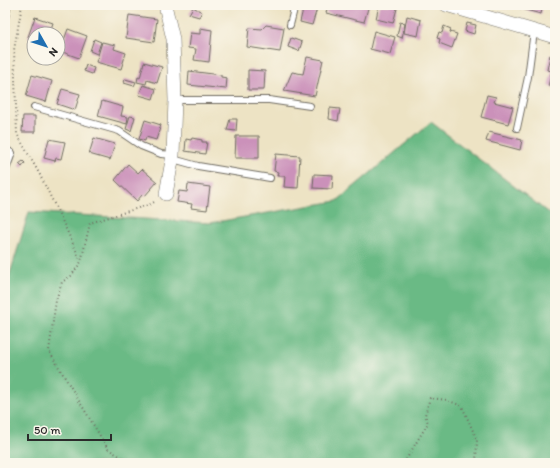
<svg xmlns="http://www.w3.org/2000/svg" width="560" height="468" font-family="Itim,sans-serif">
  <rect width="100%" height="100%" fill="#fbf7ec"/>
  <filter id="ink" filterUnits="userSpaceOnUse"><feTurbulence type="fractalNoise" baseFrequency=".025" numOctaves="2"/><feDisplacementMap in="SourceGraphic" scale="8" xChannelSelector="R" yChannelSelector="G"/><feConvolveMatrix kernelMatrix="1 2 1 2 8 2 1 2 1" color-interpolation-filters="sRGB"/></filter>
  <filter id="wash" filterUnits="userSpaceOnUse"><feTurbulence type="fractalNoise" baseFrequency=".012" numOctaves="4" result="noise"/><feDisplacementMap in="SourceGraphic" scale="16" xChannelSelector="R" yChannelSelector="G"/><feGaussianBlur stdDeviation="0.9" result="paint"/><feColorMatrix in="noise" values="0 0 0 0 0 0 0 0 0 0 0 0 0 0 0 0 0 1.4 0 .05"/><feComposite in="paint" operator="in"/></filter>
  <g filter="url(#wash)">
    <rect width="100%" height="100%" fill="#ede3c4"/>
    <path fill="#6aba85" stroke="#4a7258" d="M431,122L555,218V463H5V290L29,212L210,223L337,201Z"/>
    <g id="blocks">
      <path fill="#cb91ba" d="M5,5H11L8,21H5Z
        M304,5H318L312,25L300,22Z
        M328,5H369L364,22L326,13Z
        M379,5H398L393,23L376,19Z
        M499,5H543L541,14L514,7V8L507,6L506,9L499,7Z
        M193,7L202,12L199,17L189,14Z
        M129,15L157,19L154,42L126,38Z
        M407,16L421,20L418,36L404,33Z
        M35,17L53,23L49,34H34V39L28,37Z
        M400,22L405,24L402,38L397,36Z
        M467,23L476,25L474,34L465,31Z
        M266,25L284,28L280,52L247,47L249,28L262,29Z
        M444,26L451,29L450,32L457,34L452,48L439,43L440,39L437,38L439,32L442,33Z
        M200,28L212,30L209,62L194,60L196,49L188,48L190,33L200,34Z
        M68,29L87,36L79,58L60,51Z
        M374,31L395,37L390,54L370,49Z
        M291,38L302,42L299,51L288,47Z
        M94,39L101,42L97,54L90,51Z
        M102,42L115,45L114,49L126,53L121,69L96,62Z
        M550,55L555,56V88L548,86L552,71L547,70Z
        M307,57L323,60L315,96L284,91L292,72L303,74Z
        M144,62L162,67L157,83L147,80L146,84L137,82L138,77L140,78Z
        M86,65L94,68L92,74L84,71Z
        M248,70L265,71L264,90H248Z
        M189,71L221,75V77L227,78L226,89L188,85Z
        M32,75L52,81L46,102L26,96Z
        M125,79L136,82L134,86L124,83Z
        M5,82L9,84V98L5,100Z
        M143,85L156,89L153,99L139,95Z
        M62,89L80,94L75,110L57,104Z
        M487,95L496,97L494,102L513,107L508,124L481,117Z
        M102,101L123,107L121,116L128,117L127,124L98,116Z
        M330,108L340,109L338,121L329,119Z
        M23,116H35V132H22Z
        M130,116L135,117L131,131L126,129Z
        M230,119H237L236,131L227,130Z
        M145,120L161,125L156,140L146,137L145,141L139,139Z
        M489,132L522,140L520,150L486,141Z
        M236,136H259V158H235Z
        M94,138L115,144L110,160L89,154Z
        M192,138L202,140V142H207L205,154L185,151L186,139L191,140Z
        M49,139L65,142L61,159L56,158L55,161L44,158Z
        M276,154L300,156L298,188L284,187L285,176H277L278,172L274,171Z
        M23,161L25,163L22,167L19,164Z
        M128,164L138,173L142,169L157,182L144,197L142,195L137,201L115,180Z
        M314,174L333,175L332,189L313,188Z
        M188,184L210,187L207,210L191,208L192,204L177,202L179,191L187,192Z"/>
    </g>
  </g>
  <g filter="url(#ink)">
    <use href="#blocks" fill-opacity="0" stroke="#6f6b61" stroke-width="1"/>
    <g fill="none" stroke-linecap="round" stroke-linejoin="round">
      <defs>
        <path id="lane" d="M290,25L295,5
          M175,100H269L310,106
          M34,107L119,131L141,146L161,154L173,155
          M517,128L528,77L534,31
          M5,149L12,153L5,172
          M173,159L198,166L270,178"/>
        <path id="street" d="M165,5L173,39L175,100L173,155L166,194
          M446,5L555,37"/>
      </defs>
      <use href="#lane" stroke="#6f6b61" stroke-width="8"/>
      <use href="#street" stroke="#6f6b61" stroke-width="14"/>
      <path stroke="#6f6b61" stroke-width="2" stroke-dasharray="1 3" stroke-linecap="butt" d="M22,5L14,50L17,134L40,175L61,218L81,261
        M128,463L126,460L108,449L49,351L56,300L62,282L71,276L81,262L90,223L151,204L156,201
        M404,463L428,423L425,415L430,398L447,400L462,406L477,440L476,463"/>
      <use href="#lane" stroke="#fff" stroke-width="6"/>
      <use href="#street" stroke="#fff" stroke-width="13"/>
    </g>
  </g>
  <rect width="560" height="468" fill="none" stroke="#fbf7ec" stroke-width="20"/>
  <g transform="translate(46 46) rotate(129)"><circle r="19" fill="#fbf7ec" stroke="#a8a59f"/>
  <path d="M0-3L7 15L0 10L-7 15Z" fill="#1f6fb2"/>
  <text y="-6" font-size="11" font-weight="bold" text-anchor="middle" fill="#2b2b2b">N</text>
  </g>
  <path d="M28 434v6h83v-6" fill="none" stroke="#2b2b2b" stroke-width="2"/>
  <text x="34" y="434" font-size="12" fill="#2b2b2b" stroke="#fbf7ec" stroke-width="3" paint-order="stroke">50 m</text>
</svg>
